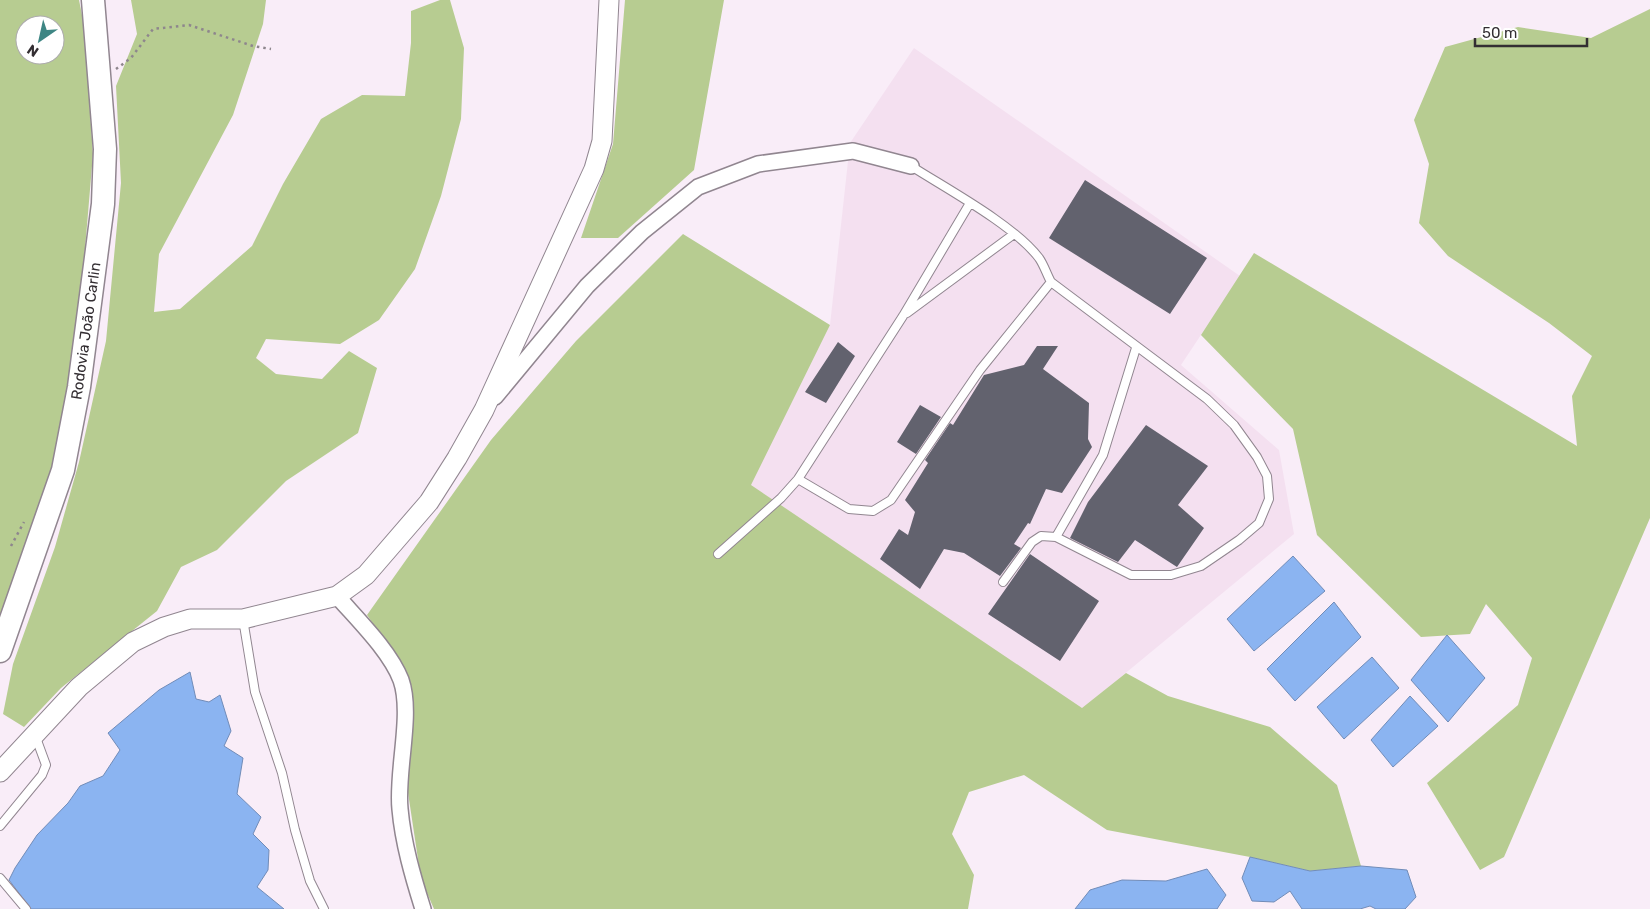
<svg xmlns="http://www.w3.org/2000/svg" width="1650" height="909" font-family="Rubik,sans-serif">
  <rect width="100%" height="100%" fill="#f9edf8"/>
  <path fill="#f4e0f0" d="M914,48L1240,276L1181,365L1279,450L1294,534L1082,709L750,485L830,325L850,143Z"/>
  <path fill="#b7cc91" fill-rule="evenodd" d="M0,0H79L84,25L93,154L78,332L53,466L0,622ZM25,25H55V55H25Z
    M131,0H266L263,24L233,115L159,254L154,312L180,309L252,246L283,184L321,119L362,95L405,96L411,43V11L440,0H450L464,48L461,119L441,196L415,269L379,320L340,344L266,339L256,358L276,374L322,379L349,351L377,368L358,433L286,481L217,550L181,567L157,611L61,688L24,727L3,714L13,664L55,547L79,462L106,341L121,183L116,86L137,34Z
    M625,0H724L694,170L618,238H581L613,144Z
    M1650,9V518L1504,857L1480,870L1427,783L1518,705L1532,658L1486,604L1470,634L1421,637L1317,535L1293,429L1201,335L1254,253L1577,446L1572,396L1592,356L1549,323L1448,256L1419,223L1429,164L1414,120L1445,47L1518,27L1591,38Z
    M683,234L830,325L751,485L1082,708L1126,673L1168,696L1270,727L1337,785L1361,866L1310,871L1250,857L1107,830L1024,775L969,792L952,834L974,875L968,909H434L421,879L407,786L413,706L407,673L367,615L491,440L576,341Z"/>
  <path fill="#8bb4f1" stroke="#718cb8" d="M1293,556L1325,591L1254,651L1227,619Z
    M1334,602L1361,637L1295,701L1267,669Z
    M1447,635L1485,678L1448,722L1411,680Z
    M1372,657L1399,688L1344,739L1317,707Z
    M190,672L196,699L209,702L220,695L231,731L224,746L243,758L237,794L261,817L253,834L269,850L268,870L257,887L284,909H31L9,880L15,868L37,835L68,803L80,786L103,776L120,750L108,733L159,690Z
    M1410,696L1438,726L1393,767L1371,740Z
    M1250,857L1310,871L1361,866L1407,870L1416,897L1405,909H1376L1370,906L1360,909H1302L1290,891L1274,902L1252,901L1242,878Z
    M1207,869L1226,895L1217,909H1075L1090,890L1122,880L1166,881Z"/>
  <path fill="#62626e" d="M1085,180L1207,258L1170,314L1049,238Z
    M838,342L855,356L826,403L805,392Z
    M1037,346H1058L1043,369L1089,403L1088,439L1092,447L1062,493L1046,489L1030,524L1028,523L1014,544L1021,548L1000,576L964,553L944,549L920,589L880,559L899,529L908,535L915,512L905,500L928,463L925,460L950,423L953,425L984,375L1024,365Z
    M920,405L941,417L916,454L897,442Z
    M1146,425L1208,466L1178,505L1204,528L1177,567L1135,540L1118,562L1070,538L1088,502Z
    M1030,554L1099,601L1060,661L988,614Z"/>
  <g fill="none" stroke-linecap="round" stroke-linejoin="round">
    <defs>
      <path id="service" d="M911,166C947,189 1014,225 1039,258C1044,265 1047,275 1051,282L1207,399L1234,425L1257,457L1267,476L1269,499L1259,523L1239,540L1201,566L1171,575H1131L1056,537
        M907,313L1014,234
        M798,479L849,509L873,511L891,500L980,370L1051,282
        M718,554L781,498L798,479L903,316L970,203
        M1003,582L1032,542L1041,536L1056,537L1103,455L1136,348
        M243,619L255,692L282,773L295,830L310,881L324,909
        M0,826L42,775L46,765L35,735
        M0,878L26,909"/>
      <path id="minor" d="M495,397L587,286L642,232L698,187L758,164L853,151L911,166
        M337,596C357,619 390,651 401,680C413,714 396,772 400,809C403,843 413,877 423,909"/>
      <path id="tertiary" d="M0,772L79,687L133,642L164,627L190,619H243L337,596L366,575L429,502L457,458L484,410L594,169L602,141L609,0"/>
      <path id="secondary" d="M0,651L63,470L79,387L103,204L105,149L93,0"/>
    </defs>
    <use href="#service" stroke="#918690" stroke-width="10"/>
    <use href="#minor" stroke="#918690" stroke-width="18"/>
    <use href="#tertiary" stroke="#918690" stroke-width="21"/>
    <use href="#secondary" stroke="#918690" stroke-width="25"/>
    <path stroke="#8e868d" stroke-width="2.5" stroke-dasharray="2.5 4" stroke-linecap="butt" d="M116,69L131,58L153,29L189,25L253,46L271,49
      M11,546L24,522"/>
    <use href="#service" stroke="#fff" stroke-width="8"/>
    <use href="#minor" stroke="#fff" stroke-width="15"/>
    <use href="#tertiary" stroke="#fff" stroke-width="19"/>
    <use href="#secondary" stroke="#fff" stroke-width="22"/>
  </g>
  <g text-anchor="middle" stroke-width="5" stroke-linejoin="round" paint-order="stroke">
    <g font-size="15" fill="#332e32" stroke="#fff">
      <text transform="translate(86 331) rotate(-82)" y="5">Rodovia João Carlin</text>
    </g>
  </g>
  <g transform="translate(40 40) rotate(214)"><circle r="24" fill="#ffffff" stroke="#adabad"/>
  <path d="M0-4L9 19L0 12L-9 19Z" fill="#3e8684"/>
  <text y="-8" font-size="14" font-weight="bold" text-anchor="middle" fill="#332e32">N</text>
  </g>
  <path d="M1475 38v8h112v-8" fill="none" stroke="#332e32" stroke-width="2.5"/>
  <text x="1482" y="38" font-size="15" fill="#332e32" stroke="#ffffff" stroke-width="4" paint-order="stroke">50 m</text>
</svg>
